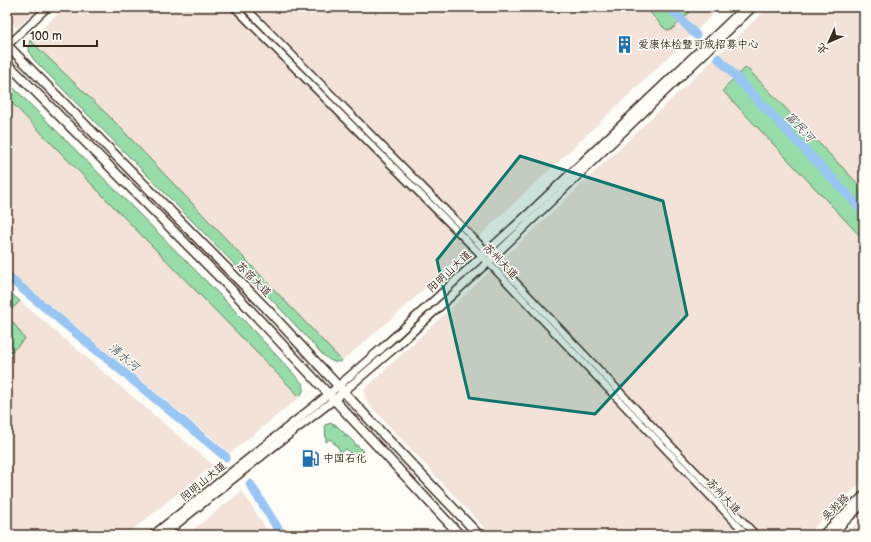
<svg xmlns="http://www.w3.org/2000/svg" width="871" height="542" viewBox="0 0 871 542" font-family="'Balsamiq Sans','LXGW WenKai TC',sans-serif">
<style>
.built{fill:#f2e2d8}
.grass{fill:#96dba8;stroke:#688263}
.forest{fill:url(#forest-firs);stroke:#688263}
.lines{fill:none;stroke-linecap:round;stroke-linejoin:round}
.river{stroke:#99c5f3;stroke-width:9}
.tertiary-casing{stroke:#3b2a1e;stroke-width:9}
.secondary-casing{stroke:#3b2a1e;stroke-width:10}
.primary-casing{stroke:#3b2a1e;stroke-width:11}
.tertiary{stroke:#fdfcf7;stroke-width:6}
.secondary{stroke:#fdfcf7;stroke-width:7}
.primary{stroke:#fdfcf7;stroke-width:8}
.marked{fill:#0f766e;fill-opacity:0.2;stroke:#0f766e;stroke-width:3;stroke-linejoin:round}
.labels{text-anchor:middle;stroke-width:3;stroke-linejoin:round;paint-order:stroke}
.poi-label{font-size:11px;fill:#3b2a1e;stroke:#fdfcf7;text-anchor:start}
.street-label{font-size:11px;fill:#3b2a1e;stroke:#fdfcf7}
.water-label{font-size:12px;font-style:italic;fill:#57585e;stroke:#fdfcf7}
</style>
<defs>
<pattern id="forest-firs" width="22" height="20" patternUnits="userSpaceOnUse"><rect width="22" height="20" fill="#96dba8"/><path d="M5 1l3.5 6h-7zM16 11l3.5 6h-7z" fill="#82bc90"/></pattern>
</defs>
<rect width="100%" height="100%" fill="#fdfcf7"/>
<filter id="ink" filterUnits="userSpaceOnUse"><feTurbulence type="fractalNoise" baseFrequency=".025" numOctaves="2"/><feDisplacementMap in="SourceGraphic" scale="8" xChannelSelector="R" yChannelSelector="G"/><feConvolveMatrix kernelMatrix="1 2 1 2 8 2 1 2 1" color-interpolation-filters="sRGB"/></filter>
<g filter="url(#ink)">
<!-- built -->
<g class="built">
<polygon points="7,7 40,7 17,28 7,19"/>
<polygon points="65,7 721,7 405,307 342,361 113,120 30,40"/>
<polygon points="769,7 864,7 864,480 806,535 491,535 366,401 364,392 366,388"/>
<polygon points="7,98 300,397 230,453 7,270"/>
<polygon points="7,290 213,465 126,535 7,535"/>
<polygon points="242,491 270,535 186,535"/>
<polygon points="864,517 864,535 845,535"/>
</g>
<!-- grass -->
<g class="grass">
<polygon points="645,7 691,7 690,12 671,30 667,30 663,27"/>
<path d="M30 40 113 120 342 361C334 364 329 360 323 355L272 300 252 282 39 65C31 57 27 53 30 40Z"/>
<polygon points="747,68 864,190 864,240 723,91 727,85 744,69"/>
<polygon points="7,81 226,301 303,384 304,389 300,397 7,98"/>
<polygon points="7,290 20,301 7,314 25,339 7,356"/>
</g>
<!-- forest -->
<polygon class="forest" points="331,423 335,424 363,451 355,458 346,449 336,456 335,455 340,450 330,439 326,442 325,425"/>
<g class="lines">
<!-- river -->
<g class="river">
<polyline points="669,7 696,35"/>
<polyline points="718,58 864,212"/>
<polyline points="7,276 226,457"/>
<polyline points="250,484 282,535"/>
</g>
<defs>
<g id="tertiary">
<polyline points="234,7 482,256 747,535"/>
<polyline points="245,7 487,252 756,535"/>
<polyline points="7,46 48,7"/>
</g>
<g id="secondary">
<polyline points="153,535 329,394 382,348 529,213 745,7"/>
<polyline points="163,535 273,447 335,399 397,346 488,262 753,7"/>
<polyline points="822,535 864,495"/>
<polyline points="831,535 864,503"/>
</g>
<g id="primary">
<polyline points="7,45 266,308 380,431 479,535"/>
<polyline points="7,63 228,286 460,535"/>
</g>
</defs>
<!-- tertiary casing -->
<use href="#tertiary" class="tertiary-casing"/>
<!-- secondary casing -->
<use href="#secondary" class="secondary-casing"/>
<!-- primary casing -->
<use href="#primary" class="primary-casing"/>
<!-- tertiary -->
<use href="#tertiary" class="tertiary"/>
<!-- secondary -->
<use href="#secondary" class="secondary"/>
<!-- primary -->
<use href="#primary" class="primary"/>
</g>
</g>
<!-- marked area -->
<path class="marked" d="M520 156 663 201 687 315 595 414 469 398 437 260Z"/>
<!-- icons -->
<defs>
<symbol id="building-bare" viewBox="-9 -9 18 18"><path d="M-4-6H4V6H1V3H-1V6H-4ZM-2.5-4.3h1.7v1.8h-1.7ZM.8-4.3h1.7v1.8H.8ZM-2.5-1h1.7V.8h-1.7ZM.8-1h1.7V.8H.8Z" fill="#1f6fb2" stroke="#fdfcf7" stroke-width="2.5" paint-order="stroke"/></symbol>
<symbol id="fuel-bare" viewBox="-9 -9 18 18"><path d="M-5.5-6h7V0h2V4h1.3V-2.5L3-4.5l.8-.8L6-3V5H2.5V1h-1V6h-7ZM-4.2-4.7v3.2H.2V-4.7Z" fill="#1f6fb2" stroke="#fdfcf7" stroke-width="2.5" paint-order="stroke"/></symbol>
</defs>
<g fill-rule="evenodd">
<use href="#building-bare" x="612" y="32" width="25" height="25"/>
<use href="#fuel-bare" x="298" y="446" width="25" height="25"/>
</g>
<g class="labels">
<!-- poi labels -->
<g class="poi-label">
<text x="638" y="48">爱康体检暨可成招募中心</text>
<text x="323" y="462">中国石化</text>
</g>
<!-- street labels -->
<g class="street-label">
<text transform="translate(501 261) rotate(46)" y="4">苏州大道</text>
<text transform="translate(449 271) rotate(-43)" y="4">阳明山大道</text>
<text transform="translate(254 279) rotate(45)" y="4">苏宿大道</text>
<text transform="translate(203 481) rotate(-39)" y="4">阳明山大道</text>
<text transform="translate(724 496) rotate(47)" y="4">苏州大道</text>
<text transform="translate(835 507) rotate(-44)" y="4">吴淞路</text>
</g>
<!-- water labels -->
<g class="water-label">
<text transform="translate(800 127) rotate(47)" y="4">富民河</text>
<text transform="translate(124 357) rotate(40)" y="4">清水河</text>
</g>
</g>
<!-- margin -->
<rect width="871" height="542" fill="none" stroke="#fdfcf7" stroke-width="24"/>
<rect x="12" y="12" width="847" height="518" fill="none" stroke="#3b2a1e" stroke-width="1.5" filter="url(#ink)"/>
<!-- north arrow -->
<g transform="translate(829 42) rotate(225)" stroke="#fdfcf7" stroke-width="3" paint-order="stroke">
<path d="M0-3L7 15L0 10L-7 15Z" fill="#3b2a1e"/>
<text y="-6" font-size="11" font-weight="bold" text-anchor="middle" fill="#3b2a1e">北</text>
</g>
<!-- scale -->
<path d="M24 40v6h73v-6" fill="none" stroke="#3b2a1e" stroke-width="2"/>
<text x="30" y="40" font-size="12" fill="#3b2a1e" stroke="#fdfcf7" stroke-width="3" paint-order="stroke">100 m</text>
</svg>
